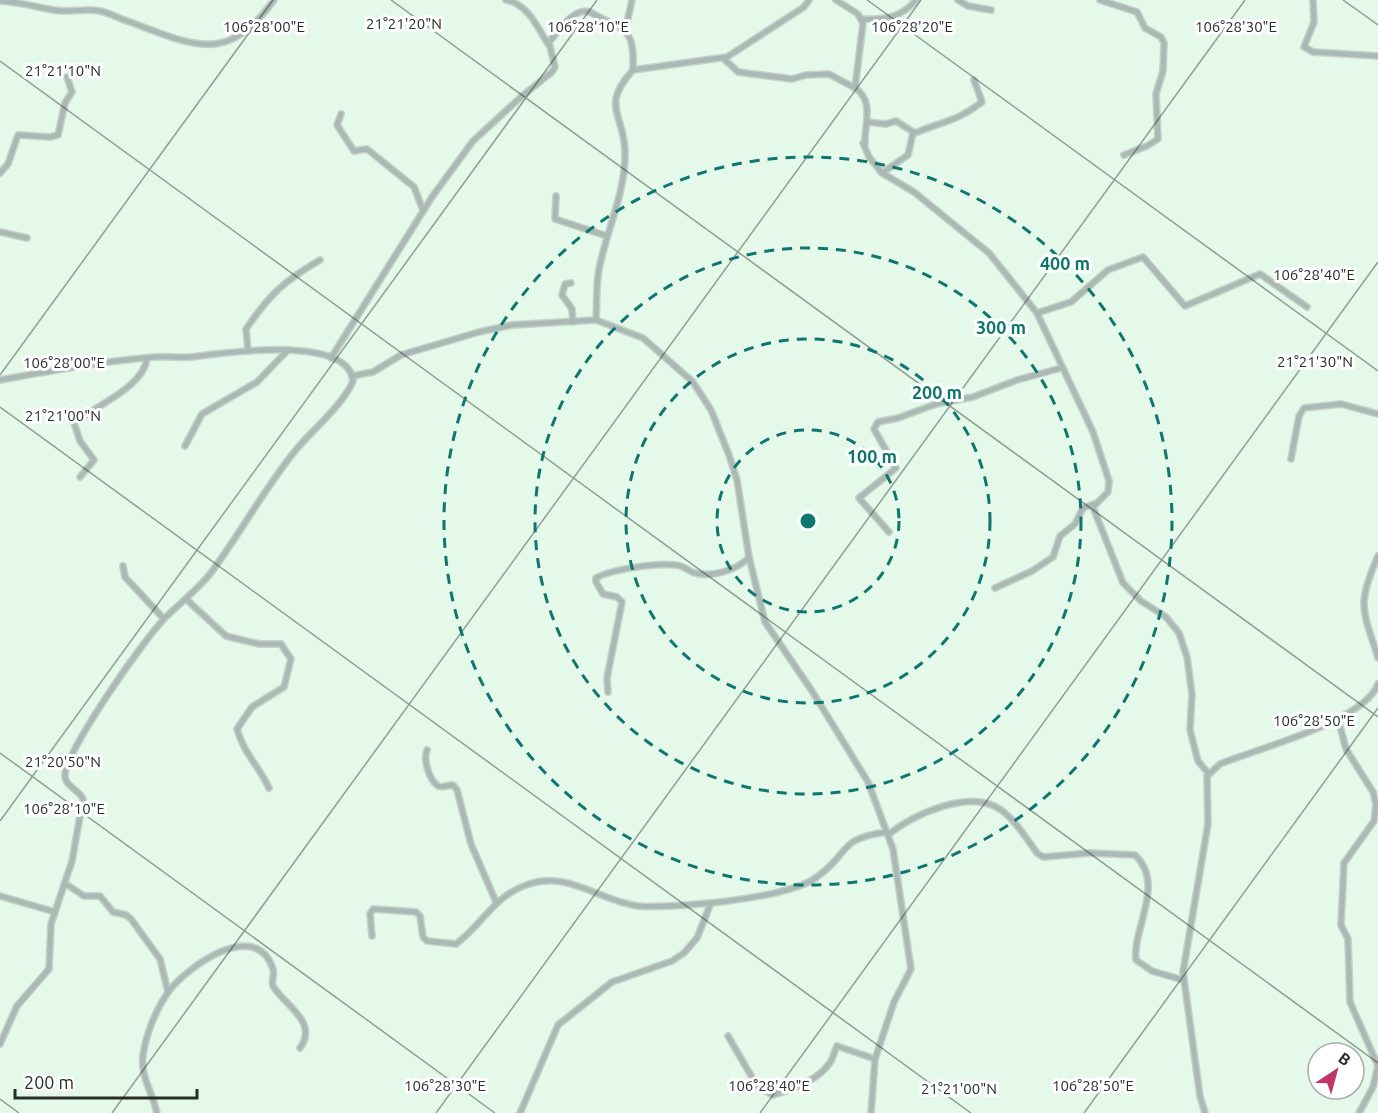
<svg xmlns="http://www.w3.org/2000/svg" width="1378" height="1113" viewBox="0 0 1378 1113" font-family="Ubuntu,sans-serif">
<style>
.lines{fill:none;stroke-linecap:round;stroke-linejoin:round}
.minor-casing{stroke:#c3d4c7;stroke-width:8}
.minor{stroke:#acb8b5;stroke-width:5}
.ticks{fill:none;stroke:#272e28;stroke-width:1.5;stroke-opacity:0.45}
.ring{fill:none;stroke:#0f766e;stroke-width:3;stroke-dasharray:10 8}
.ticks-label{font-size:15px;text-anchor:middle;fill:#272e28;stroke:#fff;stroke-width:6;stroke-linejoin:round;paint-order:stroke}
.centre{fill:#0f766e;stroke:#fff;stroke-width:3}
.ring-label{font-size:18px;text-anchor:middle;font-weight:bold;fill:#0f766e;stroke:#fff;stroke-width:6;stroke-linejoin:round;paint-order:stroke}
</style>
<rect width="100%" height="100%" fill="#e5f9ea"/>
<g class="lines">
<defs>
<g id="minor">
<path d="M506 0C527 3 538 28 548 44"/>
<path d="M836 0 858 14 863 23 855 88C875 101 864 125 865 144L863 143 869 157 882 173 914 192 989 253 1037 313 1093 432 1109 481 1108 492 1093 507 1123 583 1141 601 1166 617 1179 633 1187 657 1192 694 1190 730 1198 761 1209 774"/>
<polyline points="958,0 968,6 991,10"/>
<polyline points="1100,0 1137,12 1145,28 1161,37 1164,43 1163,71 1156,94 1158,139 1147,146 1124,155"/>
<polyline points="1313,0 1314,22 1304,47 1313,52 1378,56"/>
<path d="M0 1C19 2 36 7 54 10 69 13 85 8 100 11 110 13 120 19 130 22 195 46 227 65 274 0"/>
<path d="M862 19C884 20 901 18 916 0"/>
<polyline points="625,32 632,0"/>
<polyline points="723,58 738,72 792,79 806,75 829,74 855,88"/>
<polyline points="341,114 337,125 354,151 367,149 414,187 423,210"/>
<path d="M867 122 886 124 896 121 915 133C941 122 958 121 982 102L974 80"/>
<polyline points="0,173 8,164 18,135 50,137 58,135 65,103 72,92 67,77"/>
<polyline points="882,173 908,155 913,133"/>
<polyline points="556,196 555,219 607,236"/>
<polyline points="0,232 27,238"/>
<polyline points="571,283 565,284 562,295 572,309 573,322"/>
<polyline points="1037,313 1071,302 1108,270 1143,257 1185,306 1260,274 1307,307"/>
<path d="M596 320C597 303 596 285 599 269 607 229 626 192 625 151 624 114 600 106 633 70L727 57 804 7 809 0"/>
<path d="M248 351 246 329C270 294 284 281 320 260"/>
<path d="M331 358 432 197 473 141 522 96 552 72 555 67 549 42C559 31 573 7 590 12 625 32 635 26 633 70"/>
<polyline points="352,376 373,372 401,355 479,332 512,325 596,320 643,338 693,382 711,410 729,455 737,480 749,557 765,622 812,691 868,782 893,849 911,969 894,1002 875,1059 871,1113"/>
<path d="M0 380C51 371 103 361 155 357 167 356 179 358 191 357 223 353 348 334 353 381 344 404 311 431 295 451 264 489 240 534 210 574 196 591 180 603 165 618 144 639 67 749 65 775 64 786 79 789 83 799L72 861 51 924 49 969 17 1006 0 1044"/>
<polyline points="185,446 202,414 257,382 288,350"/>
<polyline points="1291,459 1299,416 1304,408 1341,404 1378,414"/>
<path d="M80 477 94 460 80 441 74 423C95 406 144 387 147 358"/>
<polyline points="889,532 859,498 896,468 874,429 878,422 898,418 936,404 973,397 1017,380 1061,368"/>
<path d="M1378 556C1356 606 1363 609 1378 658"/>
<polyline points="123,566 125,577 164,619"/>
<polyline points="995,588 1032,571 1053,557 1060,536 1075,524 1083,508 1094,504"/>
<path d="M187 600 226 636 259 644H281L291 659 284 687 252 707 237 729C244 754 259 766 269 788"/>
<path d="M608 692 607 678 622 602 617 597 603 594 596 582V578C612 569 657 563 675 565 682 565 686 569 692 572 709 579 738 570 749 557"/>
<polyline points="1338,719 1346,749 1373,792 1376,804 1374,821 1344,863 1341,925 1348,939 1350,1002 1378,1066"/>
<path d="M427 750C423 759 429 780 438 786 442 788 449 785 453 785L457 790 471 844 496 902"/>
<path d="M888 835C913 814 971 788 1001 810 1015 820 1027 839 1037 853L1043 857 1090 853 1135 855C1166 884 1132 929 1136 960L1152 971 1183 980"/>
<polyline points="66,884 84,896 100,896 113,912 126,915 131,919 160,959 168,992"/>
<polyline points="0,896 55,912"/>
<path d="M372 936 370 914 373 909 416 912 420 916 423 937 427 941 456 944C484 923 493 896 529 884 569 871 600 901 638 906 661 908 689 905 711 903 738 900 796 893 817 877 851 853 836 839 887 832"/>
<path d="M728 1036 757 1086 773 1095C791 1090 817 1081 829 1064 833 1059 834 1052 837 1046L875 1059"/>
<path d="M157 1113C153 1094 140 1076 143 1055 146 1034 156 1009 169 991 187 967 256 917 273 969 275 975 271 980 273 986 285 1006 319 1022 300 1048"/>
<polyline points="520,1113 558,1025 612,982 672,961 684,953 697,938 711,903"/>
<path d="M1205 1113 1200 1096 1183 972 1208 824 1207 776 1220 764C1258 748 1364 722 1378 684"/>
<polyline points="1359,1113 1373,1087 1378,1066"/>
</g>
</defs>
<!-- minor casing -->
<use href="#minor" class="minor-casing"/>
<!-- minor -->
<use href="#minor" class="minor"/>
</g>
<!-- ticks -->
<path class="ticks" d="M391 0 1378 717M867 0 1378 371M1343 0 1378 25M0 61 1378 1063M0 375 273 0M0 407 971 1113M0 753 495 1113M0 821 597 0M0 1099 19 1113M112 1113 921 0M436 1113 1245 0M760 1113 1378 262M1084 1113 1378 708"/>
<!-- distance rings -->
<g class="ring">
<circle cx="808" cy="521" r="91"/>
<circle cx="808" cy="521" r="182"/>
<circle cx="808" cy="521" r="273"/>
<circle cx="808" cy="521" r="364"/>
</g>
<g class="ticks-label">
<text x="404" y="29">21°21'20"N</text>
<text x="264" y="32">106°28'00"E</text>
<text x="588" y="32">106°28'10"E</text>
<text x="912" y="32">106°28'20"E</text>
<text x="1236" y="32">106°28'30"E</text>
<text x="63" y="76">21°21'10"N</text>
<text x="1314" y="280">106°28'40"E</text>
<text x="1315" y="367">21°21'30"N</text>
<text x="64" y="368">106°28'00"E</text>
<text x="63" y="421">21°21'00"N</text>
<text x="1314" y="726">106°28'50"E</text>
<text x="63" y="767">21°20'50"N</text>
<text x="64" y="814">106°28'10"E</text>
<text x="445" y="1091">106°28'30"E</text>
<text x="769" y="1091">106°28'40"E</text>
<text x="1093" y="1091">106°28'50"E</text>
<text x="959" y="1094">21°21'00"N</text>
</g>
<circle cx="808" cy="521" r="9" class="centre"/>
<g class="ring-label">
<text x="1065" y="270">400 m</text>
<text x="1001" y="334">300 m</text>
<text x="937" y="399">200 m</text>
<text x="872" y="463">100 m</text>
</g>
<!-- north arrow -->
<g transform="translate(1336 1071) rotate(36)"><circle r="28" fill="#ffffff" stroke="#a9aba9" stroke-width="1.5"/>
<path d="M0-4.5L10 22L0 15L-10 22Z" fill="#c13569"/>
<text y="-9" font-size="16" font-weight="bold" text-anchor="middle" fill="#272e28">B</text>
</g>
<!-- scale -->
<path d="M15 1089v9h182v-9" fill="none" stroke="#272e28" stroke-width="3"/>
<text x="24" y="1089" font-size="18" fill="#272e28" stroke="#ffffff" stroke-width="4.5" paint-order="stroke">200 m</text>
</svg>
